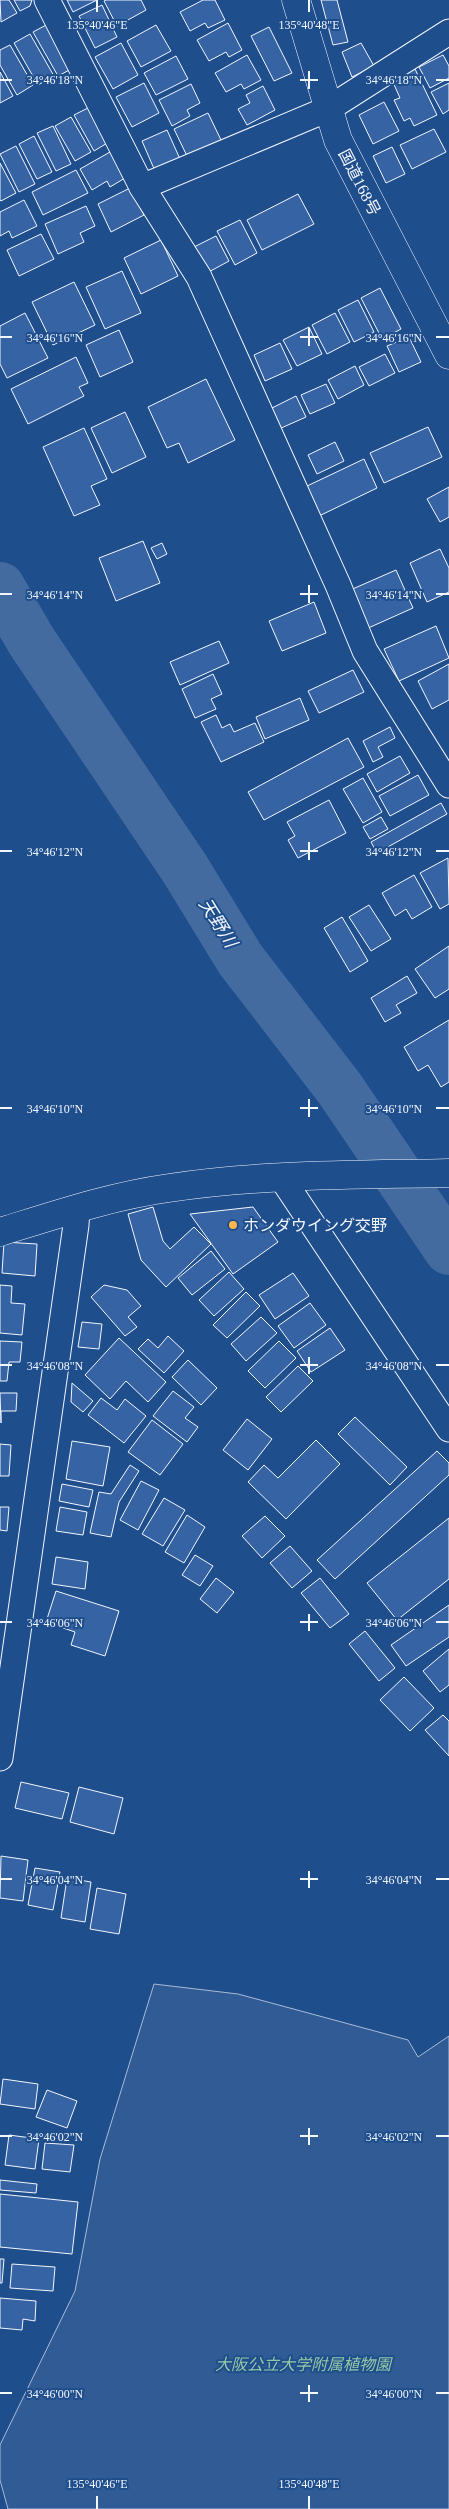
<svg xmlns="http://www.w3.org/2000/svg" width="449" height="2509" viewBox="0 0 449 2509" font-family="'Times New Roman','Noto Sans JP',serif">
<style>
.built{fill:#305b95;stroke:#a8bbd7}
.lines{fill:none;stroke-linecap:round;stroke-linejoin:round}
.river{stroke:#446ba0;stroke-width:50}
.building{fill:#3563a3;stroke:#f2f6ff}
.minor-casing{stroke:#f2f6ff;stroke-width:27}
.tertiary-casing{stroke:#f2f6ff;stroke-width:29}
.trunk-casing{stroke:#f2f6ff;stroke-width:29}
.minor{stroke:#1f4e8c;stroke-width:25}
.tertiary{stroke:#1f4e8c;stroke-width:28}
.trunk{stroke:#1f4e8c;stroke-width:28}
.ticks{fill:none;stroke:#f2f6ff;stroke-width:2}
.poi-dot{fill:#ffb74d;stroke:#1f4e8c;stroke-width:2}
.labels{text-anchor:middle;stroke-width:4;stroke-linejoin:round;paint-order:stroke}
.street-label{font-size:16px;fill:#f2f6ff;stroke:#1f4e8c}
.poi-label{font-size:16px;fill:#f2f6ff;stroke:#1f4e8c;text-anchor:start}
.park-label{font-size:16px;font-style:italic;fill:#97c8a6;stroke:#1f4e8c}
.water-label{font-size:18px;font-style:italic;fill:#f2f6ff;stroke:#1f4e8c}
.ticks-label{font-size:12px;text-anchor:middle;fill:#f2f6ff;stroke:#1f4e8c;stroke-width:4;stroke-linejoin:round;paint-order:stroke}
</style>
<rect width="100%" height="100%" fill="#1f4e8c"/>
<!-- built -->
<polygon class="built" points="154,1984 238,1994 408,2040 418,2057 449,2036 449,2509 8,2509 0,2480 0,2445 75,2291 100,2159"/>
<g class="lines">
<!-- river -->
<polyline class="river" points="0,587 32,642 185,869 240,959 340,1089 449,1250"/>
</g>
<!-- building -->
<g class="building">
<polygon points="0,0 9,0 17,13 1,22"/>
<polygon points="14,0 32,0 30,6 20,11"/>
<polygon points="67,0 97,0 73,12"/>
<polygon points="106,0 141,0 146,10 117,26 104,1"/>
<polygon points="203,0 215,0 225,20 208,28 205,23 190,31 180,12"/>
<polygon points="321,0 337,0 348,42 333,45"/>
<polygon points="102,5 117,37 95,48 79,16"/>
<polygon points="50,23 75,67 58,76 33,32"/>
<polygon points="228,23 242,50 229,57 226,52 209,61 197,40"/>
<polygon points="156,25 171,51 141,67 127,41"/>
<polygon points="269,27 292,73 274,81 251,36"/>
<polygon points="30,34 54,76 38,85 14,43"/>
<polygon points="121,43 138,75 113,89 95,57"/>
<polygon points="361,43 374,66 352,77 342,52"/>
<polygon points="10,45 33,85 17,95 0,65 0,50"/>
<polygon points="247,55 261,80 244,89 241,84 226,92 215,73"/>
<polygon points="443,55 449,66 449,78 430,88 419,67"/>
<polygon points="176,56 188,79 156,95 144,73"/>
<polygon points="415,69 437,115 414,126 410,118 404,121 394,100 400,98 392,80"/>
<polygon points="0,72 13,96 0,103"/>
<polygon points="144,83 159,113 132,127 116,97"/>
<polygon points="449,83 449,110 443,114 431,92"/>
<polygon points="191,84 200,103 187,110 190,116 172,126 159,100"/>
<polygon points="263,86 275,110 247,125 238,109 250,103 246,95"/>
<polygon points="384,102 399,131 373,144 359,115"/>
<polygon points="90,107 109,142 94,151 74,115"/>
<polygon points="208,113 221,140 187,156 174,129"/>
<polygon points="71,117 91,152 75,161 55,126"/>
<polygon points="53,126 71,164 56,171 37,133"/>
<polygon points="434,129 446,152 412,169 400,145"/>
<polygon points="167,130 180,159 155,171 142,141"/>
<polygon points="34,136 52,172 37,179 19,144"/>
<polygon points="16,146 35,184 19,192 0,154"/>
<polygon points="392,147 405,174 386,183 373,156"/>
<polygon points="110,152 125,178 110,187 107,181 92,190 80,169"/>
<polygon points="0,163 16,193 1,201 0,200"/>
<polygon points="76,170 88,193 43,215 32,192"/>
<polygon points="130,188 144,215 111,232 98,204"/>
<polygon points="298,194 314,224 262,250 247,220"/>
<polygon points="24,200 37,226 12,238 9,231 0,236 0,212"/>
<polygon points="86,206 95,226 80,233 84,242 58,254 45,224"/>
<polygon points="240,220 257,253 235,265 217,231"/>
<polygon points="41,234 54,259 19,276 7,250"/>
<polygon points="216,236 229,261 205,274 192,248"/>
<polygon points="161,240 178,276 141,294 124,258"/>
<polygon points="122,271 141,313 105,329 86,287"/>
<polygon points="74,282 95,325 53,345 32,302"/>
<polygon points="380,288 401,329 382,339 361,298"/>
<polygon points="358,300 374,332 354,342 338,310"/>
<polygon points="25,313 48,358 7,378 0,364 0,326"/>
<polygon points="335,313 350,342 327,354 312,325"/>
<polygon points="309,327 322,354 297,366 283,340"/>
<polygon points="119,330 133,362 100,377 86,345"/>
<polygon points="409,337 421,362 399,372 387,346"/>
<polygon points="280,343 292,369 265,381 254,355"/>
<polygon points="385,354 395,373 369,386 359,367"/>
<polygon points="76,357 88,383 79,387 84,396 28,424 11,389"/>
<polygon points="355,366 364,385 338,399 328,380"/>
<polygon points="206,379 235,440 188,463 179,443 167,448 148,407"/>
<polygon points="326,384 335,403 310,414 301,395"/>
<polygon points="296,396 306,417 279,429 270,409"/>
<polygon points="125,412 146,457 112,473 91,428"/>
<polygon points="428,427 442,457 384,483 370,453"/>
<polygon points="84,428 107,479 91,486 100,505 74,516 43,447"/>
<polygon points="335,442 344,461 317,474 308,455"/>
<polygon points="364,459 377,488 319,516 305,487"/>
<polygon points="449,487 449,517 440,522 427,499"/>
<polygon points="143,541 160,583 116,601 99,558"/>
<polygon points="162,543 167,554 157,559 151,548"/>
<polygon points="440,549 449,568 449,592 427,602 410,563"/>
<polygon points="396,570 413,608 366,629 348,591"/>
<polygon points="314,602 326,633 282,651 269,621"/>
<polygon points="436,626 449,658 399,681 384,649"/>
<polygon points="219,641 229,663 180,685 170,662"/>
<polygon points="449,664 449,700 432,709 418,681"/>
<polygon points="353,670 364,692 319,713 308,691"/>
<polygon points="213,674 222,694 211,699 216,709 195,718 182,689"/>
<polygon points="300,698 309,720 265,739 256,717"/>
<polygon points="216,715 222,728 230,724 234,732 255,723 264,742 221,762 201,722"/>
<polygon points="390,727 395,738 378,747 383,757 373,762 363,741"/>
<polygon points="348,738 364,767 264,820 248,792"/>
<polygon points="400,756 410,773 377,792 367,774"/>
<polygon points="418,775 429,795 390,816 379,796"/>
<polygon points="363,778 382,812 363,823 343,789"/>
<polygon points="329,800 346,833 298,858 288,840 295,836 287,822"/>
<polygon points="441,803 447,814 377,853 371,842"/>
<polygon points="381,817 388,829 370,839 363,827"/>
<polygon points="448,858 449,904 440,909 420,873"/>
<polygon points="414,875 432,907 412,919 406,909 395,916 382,893"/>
<polygon points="369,905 391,939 371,951 349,917"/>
<polygon points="342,917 368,961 350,972 324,928"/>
<polygon points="449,946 449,989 435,998 415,969"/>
<polygon points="407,976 417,993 396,1005 401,1013 385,1022 371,998"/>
<polygon points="449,1020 449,1082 441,1087 428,1065 418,1071 404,1047"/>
<polygon points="153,1207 163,1241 170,1249 194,1227 211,1244 166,1287 141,1260 128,1214"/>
<polygon points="253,1207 278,1242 233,1274 190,1214"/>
<polygon points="4,1242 37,1244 35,1276 2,1273"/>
<polygon points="211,1251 225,1269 192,1295 178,1278"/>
<polygon points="229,1272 244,1289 214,1316 199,1300"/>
<polygon points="293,1273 309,1296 275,1319 259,1295"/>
<polygon points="0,1285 12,1286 11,1303 25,1304 22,1335 0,1333"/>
<polygon points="104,1285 127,1290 141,1306 128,1317 137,1327 125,1336 91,1297"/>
<polygon points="246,1292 260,1306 227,1338 213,1325"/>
<polygon points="310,1303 326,1325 294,1348 278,1326"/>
<polygon points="261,1317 277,1333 246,1361 231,1344"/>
<polygon points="82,1322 102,1324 99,1349 78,1347"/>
<polygon points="330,1328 345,1350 311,1372 297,1351"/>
<polygon points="168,1336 184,1351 164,1373 138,1349 148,1339 158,1348"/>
<polygon points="119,1338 166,1382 148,1402 126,1381 110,1399 85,1375"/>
<polygon points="0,1341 22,1342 20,1362 9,1362 7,1381 0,1381"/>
<polygon points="279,1341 296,1358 265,1388 248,1371"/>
<polygon points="188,1360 217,1388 201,1405 172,1377"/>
<polygon points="298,1366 313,1381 281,1412 266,1397"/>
<polygon points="72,1383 93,1401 83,1412 71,1402"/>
<polygon points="173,1391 194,1407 185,1418 198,1427 187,1442 153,1416"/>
<polygon points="0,1393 17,1393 16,1411 1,1411 1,1423"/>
<polygon points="101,1398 117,1410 125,1399 146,1416 124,1443 88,1415"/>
<polygon points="355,1417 407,1467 390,1485 338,1434"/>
<polygon points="247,1419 272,1439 248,1470 223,1450"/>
<polygon points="152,1420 183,1444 160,1475 128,1452"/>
<polygon points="316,1440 340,1464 286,1519 248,1482 264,1465 278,1478"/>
<polygon points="72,1441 110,1447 103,1486 66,1479"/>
<polygon points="0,1444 11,1445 9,1476 0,1476"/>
<polygon points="437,1451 449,1463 449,1475 335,1579 317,1560"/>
<polygon points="130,1465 139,1471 119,1502 111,1537 90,1533 99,1492 111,1494"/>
<polygon points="141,1481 159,1490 138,1530 120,1520"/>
<polygon points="62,1484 93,1490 89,1507 59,1501"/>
<polygon points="164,1498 185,1510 163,1546 142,1534"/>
<polygon points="0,1507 9,1507 7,1531 0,1530"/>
<polygon points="60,1507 87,1512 83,1535 56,1531"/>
<polygon points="187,1515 205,1527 184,1563 165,1552"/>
<polygon points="265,1516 285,1536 262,1558 242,1536"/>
<polygon points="449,1518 449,1579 397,1620 367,1583"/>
<polygon points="290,1546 312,1571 292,1588 270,1563"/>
<polygon points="195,1555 213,1566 200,1586 182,1575"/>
<polygon points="56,1557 88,1562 85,1589 52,1584"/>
<polygon points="216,1578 234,1592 217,1613 200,1599"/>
<polygon points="320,1578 349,1614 330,1628 301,1593"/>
<polygon points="56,1591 119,1611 105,1656 71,1645 75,1632 46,1622"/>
<polygon points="449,1605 449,1637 406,1666 391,1645"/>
<polygon points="365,1631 395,1668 379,1681 349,1644"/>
<polygon points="449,1649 449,1685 440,1692 423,1671"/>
<polygon points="404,1677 434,1708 410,1731 380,1700"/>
<polygon points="443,1715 449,1721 449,1756 425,1730"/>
<polygon points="21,1782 69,1793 62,1819 15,1808"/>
<polygon points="79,1787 123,1798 114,1834 70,1822"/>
<polygon points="1,1856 28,1860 23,1901 0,1898"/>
<polygon points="35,1868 60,1872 53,1910 28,1905"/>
<polygon points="67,1878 91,1882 85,1922 61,1918"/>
<polygon points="97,1888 126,1894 119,1934 90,1929"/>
<polygon points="3,2079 38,2084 35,2109 0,2104"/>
<polygon points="47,2090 77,2101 67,2128 36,2117"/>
<polygon points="9,2135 39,2139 35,2169 5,2165"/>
<polygon points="45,2143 74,2145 70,2172 42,2169"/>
<polygon points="0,2180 37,2184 36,2193 0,2190"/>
<polygon points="0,2194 78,2202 72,2254 0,2247"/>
<polygon points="0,2259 4,2259 2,2283 0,2283"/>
<polygon points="12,2264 55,2267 53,2291 10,2288"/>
<polygon points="0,2298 36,2301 35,2321 23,2319 22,2330 0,2328"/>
</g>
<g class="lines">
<defs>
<g id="minor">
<polyline points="47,0 142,187 328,109 449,32"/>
<polyline points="142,187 199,277 338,585 365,651 449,785"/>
<polyline points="281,1177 449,1429"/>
<polyline points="0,1758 76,1225 77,1208"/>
</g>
<path id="tertiary" d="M0 1232C55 1215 111 1196 169 1188 261 1174 356 1175 449 1173"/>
<polyline id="trunk" points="296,0 338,140 449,355"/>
</defs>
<!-- minor casing -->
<use href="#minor" class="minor-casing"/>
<!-- tertiary casing -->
<use href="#tertiary" class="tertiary-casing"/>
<!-- trunk casing -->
<use href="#trunk" class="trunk-casing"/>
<!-- minor -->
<use href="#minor" class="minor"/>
<!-- tertiary -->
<use href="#tertiary" class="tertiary"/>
<!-- trunk -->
<use href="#trunk" class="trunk"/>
</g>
<!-- ticks -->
<path class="ticks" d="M97 0V12M309 0V12M309 71V89M0 80H12M300 80H318M436 80H449M309 328V346M0 337H12M300 337H318M436 337H449M309 585V603M0 594H12M300 594H318M436 594H449M309 842V860M0 851H12M300 851H318M436 851H449M309 1099V1117M0 1108H12M300 1108H318M436 1108H449M309 1357V1374M0 1365H12M300 1365H318M436 1365H449M309 1614V1631M0 1622H12M300 1622H318M436 1622H449M309 1871V1888M0 1879H12M300 1879H318M436 1879H449M309 2128V2145M0 2136H12M300 2136H318M436 2136H449M309 2385V2402M0 2393H12M300 2393H318M436 2393H449M97 2496V2509M309 2496V2509"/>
<!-- markers -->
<circle class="poi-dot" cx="233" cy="1225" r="5"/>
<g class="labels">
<!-- street labels -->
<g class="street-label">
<text transform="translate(360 182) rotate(63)" y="6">国道168号</text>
</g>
<!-- poi labels -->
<g class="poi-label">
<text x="243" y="1231">ホンダウイング交野</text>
</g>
<!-- park labels -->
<g class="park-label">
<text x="303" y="2370">大阪公立大学附属植物園</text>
</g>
<!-- water labels -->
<g class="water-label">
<text transform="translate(218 923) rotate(58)" y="6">天野川</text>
</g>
</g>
<g class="ticks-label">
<text x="97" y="29">135°40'46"E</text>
<text x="309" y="29">135°40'48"E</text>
<text x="55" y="84">34°46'18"N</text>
<text x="394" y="84">34°46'18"N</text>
<text x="55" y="342">34°46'16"N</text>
<text x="394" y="342">34°46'16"N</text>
<text x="55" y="599">34°46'14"N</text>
<text x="394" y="599">34°46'14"N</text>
<text x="55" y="856">34°46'12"N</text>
<text x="394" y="856">34°46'12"N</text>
<text x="55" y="1113">34°46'10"N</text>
<text x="394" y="1113">34°46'10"N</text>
<text x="55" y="1370">34°46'08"N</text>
<text x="394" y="1370">34°46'08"N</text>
<text x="55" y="1627">34°46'06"N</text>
<text x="394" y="1627">34°46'06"N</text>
<text x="55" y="1884">34°46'04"N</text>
<text x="394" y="1884">34°46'04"N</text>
<text x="55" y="2141">34°46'02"N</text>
<text x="394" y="2141">34°46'02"N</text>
<text x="55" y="2398">34°46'00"N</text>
<text x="394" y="2398">34°46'00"N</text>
<text x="97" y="2488">135°40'46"E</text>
<text x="309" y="2488">135°40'48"E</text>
</g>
</svg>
